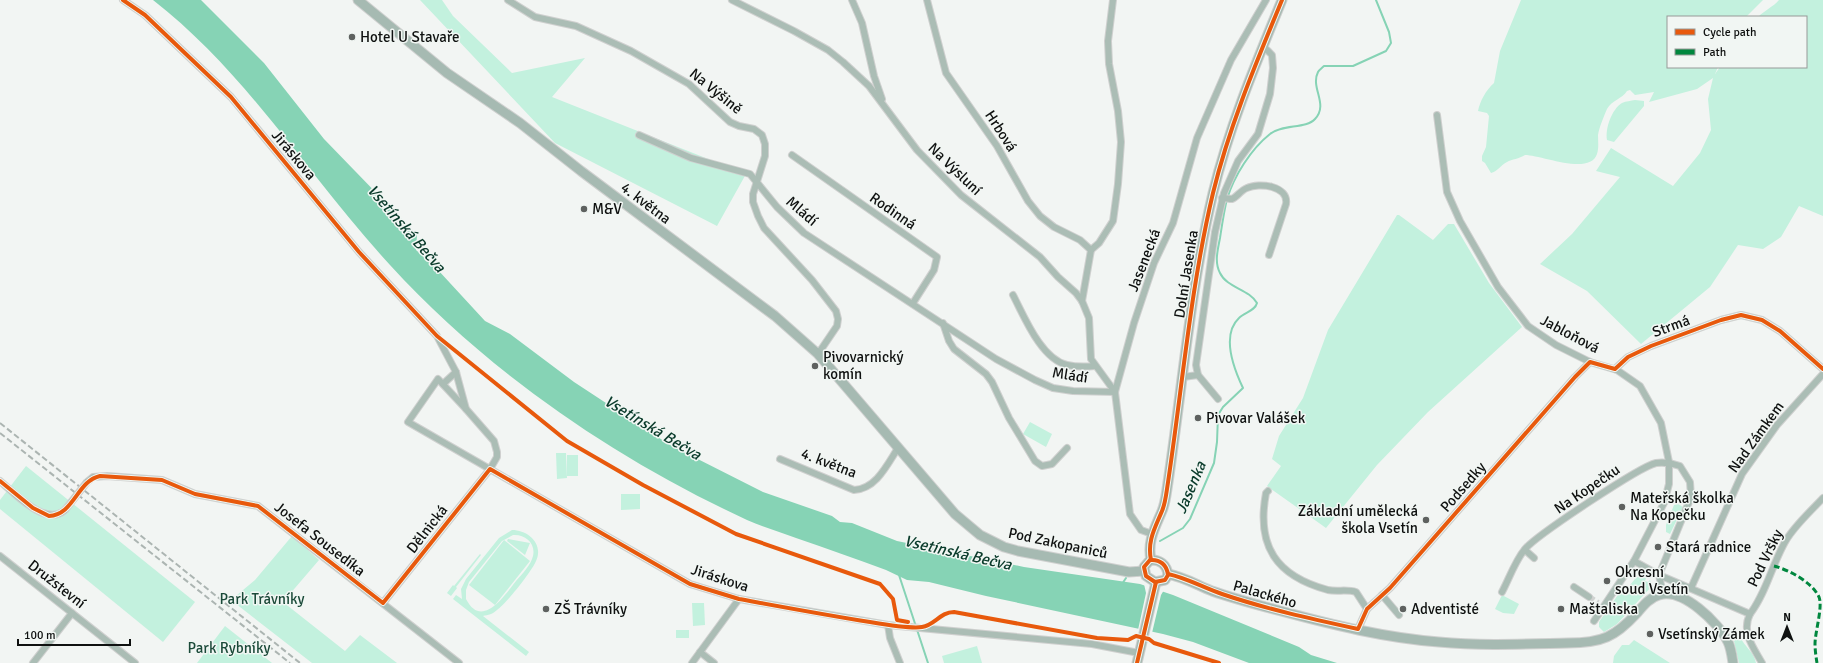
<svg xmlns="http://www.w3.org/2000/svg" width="1823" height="663" viewBox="0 0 1823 663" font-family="Signika,sans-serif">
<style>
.green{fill:#c3f1de;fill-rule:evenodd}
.water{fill:#86d3b5}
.pier{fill:#f2f5f3}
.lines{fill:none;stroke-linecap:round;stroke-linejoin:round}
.stream{stroke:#86d3b5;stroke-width:2}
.street-tunnel{stroke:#d0d3d1;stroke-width:6;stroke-dasharray:6 3;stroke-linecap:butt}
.street-casing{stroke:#cfd0cf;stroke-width:8}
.secondary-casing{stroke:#cfd0cf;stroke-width:11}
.street{stroke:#abbdb5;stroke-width:6}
.secondary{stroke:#a6bab2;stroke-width:9}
.rail{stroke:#acb5b2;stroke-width:2;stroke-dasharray:6 3;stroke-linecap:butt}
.street-bridge-casing{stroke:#cfd0cf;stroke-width:8;stroke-linecap:butt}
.street-bridge{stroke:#abbdb5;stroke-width:6}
.quiet{stroke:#00873e;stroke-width:3;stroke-dasharray:6 3;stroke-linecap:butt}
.cycleway-casing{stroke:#f1f6f3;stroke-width:6}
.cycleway{stroke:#e8590c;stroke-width:4}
.poi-dot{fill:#5e615f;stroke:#f1f6f3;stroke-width:1.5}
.labels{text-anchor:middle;stroke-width:3;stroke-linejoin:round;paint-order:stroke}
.poi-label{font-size:15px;fill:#0f1110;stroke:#f1f6f3;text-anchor:start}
.street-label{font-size:15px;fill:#0f1110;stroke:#f1f6f3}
.park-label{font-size:15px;fill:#1b4a39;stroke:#f1f6f3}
.water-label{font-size:16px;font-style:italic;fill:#0a3b2b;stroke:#f1f6f3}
</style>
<rect width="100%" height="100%" fill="#f2f5f3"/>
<!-- green -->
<g class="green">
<polygon points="420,0 442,0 453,16 512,73 585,58 552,97 746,174 717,226 555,143"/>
<path d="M1521 0H1763L1746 17H1668V67H1718L1715 74 1720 67H1806V17H1758C1765 10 1773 7 1779 0H1823V216L1799 206 1781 237 1763 249 1738 245 1710 287 1641 344 1587 291 1540 264 1572 234 1620 177 1596 171 1611 148 1673 186 1700 153 1711 130 1708 99 1713 78 1697 89 1649 102 1654 92 1635 95 1630 90 1627 91C1622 99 1612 100 1607 109 1604 116 1599 128 1598 135 1598 141 1599 148 1597 154 1590 176 1541 155 1525 155 1519 159 1512 159 1507 162 1501 165 1497 172 1491 173L1485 163 1482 161V156L1486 147 1489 116 1487 113 1478 111C1480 101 1486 90 1494 83L1500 51Z"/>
<path d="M1635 100 1644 101V106L1614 142 1607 140C1605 128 1612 109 1622 103 1626 101 1631 101 1635 100Z"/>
<polygon points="1397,215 1399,215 1433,240 1448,224 1454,224 1489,283 1522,327 1428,412 1377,465 1326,528 1267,486 1281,466 1272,459 1279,436 1303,398 1328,330"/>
<polygon points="1030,422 1052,434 1046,447 1023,434"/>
<polygon points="556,453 566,453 567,478 557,479"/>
<rect x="567" y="455" width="11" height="21"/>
<polygon points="26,466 195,602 163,642 0,509 0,500"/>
<polygon points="621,494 640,494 640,509 621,510"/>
<polygon points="1678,504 1683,507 1670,534 1666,532 1666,525 1674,505"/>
<path d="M512 530C528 530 544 544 536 561 532 571 506 604 497 610 493 614 488 615 483 616L529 652 526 656 453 599 456 595 462 599 461 589 466 579 499 538ZM513 535C525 534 536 543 533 556 531 565 522 574 516 581 505 595 482 630 466 599V590L469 582 502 541Z"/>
<polygon points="292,536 319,560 283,602 345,651 360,635 397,663 312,663 231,600 255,580"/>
<polygon points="508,539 530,543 525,555 507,541"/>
<polygon points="504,540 530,561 495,605 469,585"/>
<polygon points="480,554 481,555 456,587 457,588 451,596 447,593 453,585 454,586"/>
<polygon points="1642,574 1647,575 1645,581 1648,582 1650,580 1652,586 1617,624 1604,632 1599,627 1599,622 1620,592 1625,591 1635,579"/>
<polygon points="1502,595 1519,604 1514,614 1503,613 1495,609"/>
<polygon points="692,603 704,603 705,625 693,626"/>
<polygon points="225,626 272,663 197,663"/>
<rect x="676" y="630" width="13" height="8"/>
<path d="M1740 637C1745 647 1754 652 1756 663H1739L1734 641Z"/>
<polygon points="1634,640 1670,663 1613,663 1614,656 1622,645 1629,645"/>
<polygon points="977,646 982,663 944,663 942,656"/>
</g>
<!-- water -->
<path class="water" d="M153 0H201L264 63 324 139 417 235 416 250 438 270 485 321 510 334 574 382 670 445 763 492 832 516 840 522 852 523 897 541 1024 567 1140 584 1173 595 1299 647 1311 655 1337 663H1249L1193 642 1163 634 986 596 929 582 907 580 886 570C856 559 826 548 796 538 780 532 763 527 747 520 614 458 489 373 390 265 310 178 247 73 153 0Z"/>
<!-- pier -->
<polygon class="pier" points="1144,584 1164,590 1161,595 1152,633 1138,630 1146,593"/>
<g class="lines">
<!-- stream -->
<g class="stream">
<path d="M1160 541 1183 528 1190 519 1214 463 1217 442 1218 415 1223 407 1243 388C1234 369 1221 335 1239 318 1245 312 1255 311 1257 303 1249 289 1227 288 1220 273 1214 262 1218 249 1220 238 1222 225 1224 211 1227 199 1234 176 1251 149 1270 134 1282 124 1306 129 1315 119 1329 104 1310 88 1318 72 1319 70 1322 68 1324 66H1353L1386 51 1391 43 1389 32 1376 0"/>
<polyline points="899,575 928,663"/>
<polyline points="1122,584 1126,578"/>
</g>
<!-- street-tunnel -->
<polyline class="street-tunnel" points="1589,597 1598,603"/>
<defs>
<g id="street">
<polyline points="123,0 145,15 231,97 359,252 437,336 456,372 466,409 494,441 497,452 497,457 490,469 383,603"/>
<polyline points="508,0 535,17 576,26 631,51 689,84 730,122 739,126 754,129 762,135 765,144 765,156 753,194 753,202 758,216 764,228 812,280 836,311 838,319 837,326 818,354"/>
<polyline points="732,0 794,31 828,50 843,62 869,86 917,150 961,195 1040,257 1058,277 1076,293 1082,301 1089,318 1091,359 1115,392"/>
<polyline points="852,0 862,23 874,76 882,99"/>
<polyline points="927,0 946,73 997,146 1028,201 1040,216 1054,227 1080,240 1091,250 1082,301"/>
<polyline points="1437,115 1447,192 1460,221 1498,287 1528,326 1556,345 1590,362 1617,370 1640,386 1661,423 1669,462 1669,484 1664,503 1634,561"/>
<polyline points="639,135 691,158 750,174 777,207 804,233 996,359 1035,380 1053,388 1073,391 1115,392"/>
<polyline points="792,155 937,257 934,270 913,303"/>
<path d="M1222 198C1225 198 1229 199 1232 199 1237 197 1241 190 1247 188 1259 182 1289 186 1286 204L1269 255"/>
<polyline points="1091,250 1099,243 1113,221 1118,184 1121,142 1118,111 1109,64 1108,41 1113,0"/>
<path d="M1013 295C1024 316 1041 359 1067 365 1076 367 1085 367 1095 366"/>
<polyline points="943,323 949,341 954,349 986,374 992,382 1009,418 1035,461 1042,466 1052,464 1067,448"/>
<polyline points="1615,369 1628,357 1651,346 1721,320 1741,315 1762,320 1780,331 1823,369"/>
<polyline points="1198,375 1218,399"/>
<polyline points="1183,377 1198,375 1196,365 1215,232 1224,193 1238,161 1258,134 1270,94 1273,68 1272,55 1263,46"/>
<polyline points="443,384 456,372"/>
<polyline points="466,409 438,379 408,422 690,584 739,599 888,625 1092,644 1139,653"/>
<path d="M780 459 854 490C876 489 887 465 898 448"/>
<path d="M0 481C15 494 46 527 65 510"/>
<polyline points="87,482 93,477 107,476 162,480 195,494 258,506 459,663"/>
<path d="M1268 491 1266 493C1256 546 1276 576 1328 590 1337 592 1347 589 1356 592L1367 609"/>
<polyline points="1152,534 1141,530 1130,514 1115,392 1134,323 1154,263 1173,223 1197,138 1231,60 1266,0"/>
<polyline points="1525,550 1534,558"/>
<polyline points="0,556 135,663"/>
<polyline points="1659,575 1663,594"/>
<polyline points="1574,587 1589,597"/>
<polyline points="1691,588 1742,474 1777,425 1823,374"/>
<path d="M1502 592C1509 579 1515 561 1525 549 1537 535 1639 467 1656 463 1664 462 1672 463 1680 466L1690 482 1691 497 1659 575"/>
<polyline points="1382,595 1399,615"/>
<path d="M1750 614C1766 593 1772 565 1785 542 1794 526 1810 512 1823 498"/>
<path d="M1594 621 1634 561 1659 575 1750 614C1741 632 1753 647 1762 663"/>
<polyline points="888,625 890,638 900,663"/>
<polyline points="1358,629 1367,609 1390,588 1575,377 1590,362"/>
<polyline points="700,652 714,663"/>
<polyline points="33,663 72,613"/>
<polyline points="692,663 739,599"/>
</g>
<g id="secondary">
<polyline points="358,0 447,73 520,123 581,171 775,316 818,354 955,514 980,535 1004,547 1018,551 1129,572 1144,571"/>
<path d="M1150 560C1160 559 1167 565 1168 575L1165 580 1155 582 1146 576 1144 567Z"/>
<path d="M1151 560C1147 541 1155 528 1162 511 1165 504 1166 496 1167 489 1182 391 1190 290 1213 193 1229 127 1256 63 1282 0"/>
<path d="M1168 574C1184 577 1197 585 1212 591 1235 599 1258 605 1281 611 1333 625 1386 638 1439 642 1482 646 1525 644 1568 643 1602 643 1615 637 1637 613 1643 606 1649 598 1659 595 1682 587 1719 623 1728 642 1731 648 1732 656 1733 663"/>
<polyline points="1137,663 1156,582"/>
</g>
</defs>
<!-- street casing -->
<use href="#street" class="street-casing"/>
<!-- secondary casing -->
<use href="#secondary" class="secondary-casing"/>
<!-- street -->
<use href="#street" class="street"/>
<!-- secondary -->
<use href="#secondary" class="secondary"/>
<!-- rail -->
<g class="rail">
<polyline points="0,423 300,663"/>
<polyline points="0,433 290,663"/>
</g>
<defs>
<polyline id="street-bridge" points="65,510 87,482"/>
</defs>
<!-- street-bridge casing -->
<use href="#street-bridge" class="street-bridge-casing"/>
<!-- street-bridge -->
<use href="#street-bridge" class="street-bridge"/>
<!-- quiet -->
<path class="quiet" d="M1774 566C1789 570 1812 582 1819 597 1823 607 1815 632 1815 644 1815 650 1816 657 1817 663"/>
<defs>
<g id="cycleway">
<polyline points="123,0 145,15 231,97 359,252 437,336 567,441 643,485 736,534 880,584 893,599 897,620 908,622"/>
<path d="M0 481 33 508 49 516C74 515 77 481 100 476L162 480 195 494 258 506 383 603 490 469 690 584 739 599C783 607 826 615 870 622 882 624 911 629 922 627 935 625 940 612 954 612L1097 638 1128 640 1136 636 1149 639 1154 643 1219 663"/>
<path d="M1150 560C1160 559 1167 565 1168 575L1165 580 1155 582 1146 576 1144 567Z"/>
<path d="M1151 560C1147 541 1155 528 1162 511 1165 504 1166 496 1167 489 1182 391 1190 290 1213 193 1229 127 1256 63 1282 0"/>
<path d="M1168 574C1187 578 1204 588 1222 594 1266 609 1312 619 1358 629L1367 609 1390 588 1575 377 1590 362 1615 369 1628 357 1651 346 1721 320 1741 315 1762 320 1780 331 1823 369"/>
<polyline points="1137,663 1156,582"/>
</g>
</defs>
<!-- cycleway casing -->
<use href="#cycleway" class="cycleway-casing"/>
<!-- cycleway -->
<use href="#cycleway" class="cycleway"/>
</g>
<!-- markers -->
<g class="poi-dot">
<circle cx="352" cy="37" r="4"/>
<circle cx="584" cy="209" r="4"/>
<circle cx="815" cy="366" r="4"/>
<circle cx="1198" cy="418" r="4"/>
<circle cx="1622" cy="507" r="4"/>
<circle cx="1426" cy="520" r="4"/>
<circle cx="1658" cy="547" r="4"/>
<circle cx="1607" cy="581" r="4"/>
<circle cx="546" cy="609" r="4"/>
<circle cx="1403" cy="609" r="4"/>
<circle cx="1561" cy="609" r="4"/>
<circle cx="1650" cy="634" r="4"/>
</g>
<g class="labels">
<!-- poi labels -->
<g class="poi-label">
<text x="360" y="42">Hotel U Stavaře</text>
<text x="592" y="214">M&amp;V</text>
<text x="823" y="362">Pivovarnický<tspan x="823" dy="17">komín</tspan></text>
<text x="1206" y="423">Pivovar Valášek</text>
<text x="1630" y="503">Mateřská školka<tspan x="1630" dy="17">Na Kopečku</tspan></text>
<text x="1418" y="516" text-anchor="end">Základní umělecká<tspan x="1418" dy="17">škola Vsetín</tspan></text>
<text x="1666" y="552">Stará radnice</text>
<text x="1615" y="577">Okresní<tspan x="1615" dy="17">soud Vsetín</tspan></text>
<text x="554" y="614">ZŠ Trávníky</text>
<text x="1411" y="614">Adventisté</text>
<text x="1569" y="614">Maštaliska</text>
<text x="1658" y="639">Vsetínský Zámek</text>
</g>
<!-- street labels -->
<g class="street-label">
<text transform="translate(716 91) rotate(39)" y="5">Na Výšině</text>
<text transform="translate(1001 131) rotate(57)" y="5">Hrbová</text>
<text transform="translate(294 155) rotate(50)" y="5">Jiráskova</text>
<text transform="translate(955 169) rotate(44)" y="5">Na Výsluní</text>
<text transform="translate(646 203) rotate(37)" y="5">4. května</text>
<text transform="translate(802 211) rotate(41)" y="5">Mládí</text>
<text transform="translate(893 211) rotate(35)" y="5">Rodinná</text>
<text transform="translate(1144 260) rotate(-69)" y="5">Jasenecká</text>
<text transform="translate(1186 274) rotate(-81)" y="5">Dolní Jasenka</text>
<text transform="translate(1671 326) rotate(-20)" y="5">Strmá</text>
<text transform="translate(1570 334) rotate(28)" y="5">Jabloňová</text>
<text transform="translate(1070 375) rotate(9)" y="5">Mládí</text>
<text transform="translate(1756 437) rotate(-54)" y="5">Nad Zámkem</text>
<text transform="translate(829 463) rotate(21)" y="5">4. května</text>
<text transform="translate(1463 487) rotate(-49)" y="5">Podsedky</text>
<text transform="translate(1587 489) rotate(-34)" y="5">Na Kopečku</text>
<text transform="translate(427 529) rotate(-52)" y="5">Dělnická</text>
<text transform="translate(320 539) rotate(38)" y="5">Josefa Sousedíka</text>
<text transform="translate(1058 543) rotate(12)" y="5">Pod Zakopaniců</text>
<text transform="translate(1765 558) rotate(-64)" y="5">Pod Vršky</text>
<text transform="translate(720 578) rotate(18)" y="5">Jiráskova</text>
<text transform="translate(57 584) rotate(38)" y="5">Družstevní</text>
<text transform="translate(1265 594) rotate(16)" y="5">Palackého</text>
</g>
<!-- park labels -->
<g class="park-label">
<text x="262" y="604">Park Trávníky</text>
<text x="229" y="653">Park Rybníky</text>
</g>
<!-- water labels -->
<g class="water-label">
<text transform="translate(407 228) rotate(49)" y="6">Vsetínská Bečva</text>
<text transform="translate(653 427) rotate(31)" y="6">Vsetínská Bečva</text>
<text transform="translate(1190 487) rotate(-67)" y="6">Jasenka</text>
<text transform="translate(958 552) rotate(13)" y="6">Vsetínská Bečva</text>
</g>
</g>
<!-- legend -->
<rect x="1667" y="16" width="140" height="52" fill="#f1f6f3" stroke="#979a98"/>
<rect x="1675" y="29" width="20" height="6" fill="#e8590c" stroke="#979a98"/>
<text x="1703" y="36" font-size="12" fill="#0f1110">Cycle path</text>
<rect x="1675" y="49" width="20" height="6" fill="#00873e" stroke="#979a98"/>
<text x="1703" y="56" font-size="12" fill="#0f1110">Path</text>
<!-- north arrow -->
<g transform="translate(1787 627)" stroke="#f1f6f3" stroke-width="3" paint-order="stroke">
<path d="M0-3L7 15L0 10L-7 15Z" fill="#0f1110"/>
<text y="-6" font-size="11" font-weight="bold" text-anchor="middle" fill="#0f1110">N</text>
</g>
<!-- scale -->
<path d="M18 639v6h112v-6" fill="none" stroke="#0f1110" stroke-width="2"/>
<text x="24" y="639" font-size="12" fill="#0f1110" stroke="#f1f6f3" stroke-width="3" paint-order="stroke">100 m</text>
</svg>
